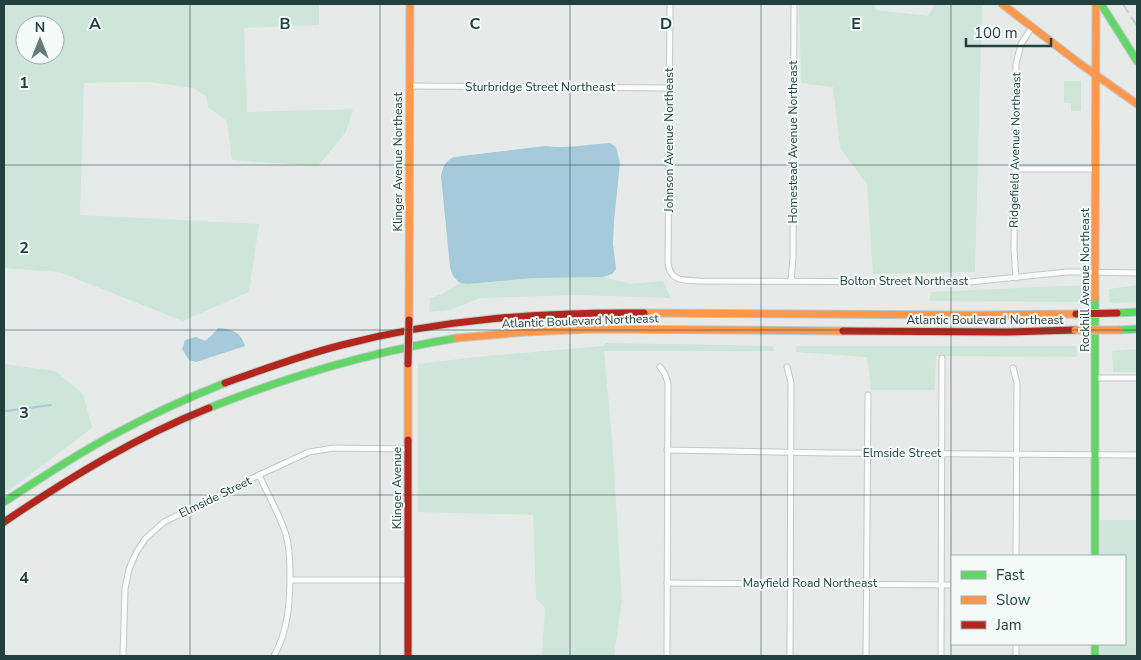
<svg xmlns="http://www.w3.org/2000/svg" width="1141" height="660" viewBox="0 0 1141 660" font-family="'Nunito Sans',sans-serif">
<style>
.green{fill:#cee5da;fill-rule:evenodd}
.water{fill:#a4cadc}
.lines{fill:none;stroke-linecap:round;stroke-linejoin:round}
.stream{stroke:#a4cadc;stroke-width:2}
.street-casing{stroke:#c3c8c7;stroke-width:7}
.fast-casing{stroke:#c1c9c7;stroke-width:9}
.slow-casing{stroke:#c1c9c7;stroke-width:9}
.jam-casing{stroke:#c1c9c7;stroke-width:9}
.street{stroke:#fbfcfc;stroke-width:5}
.fast{stroke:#63d668;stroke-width:7}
.slow{stroke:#ff974d;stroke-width:7}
.jam{stroke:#b3261e;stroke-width:7}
.rail{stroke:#c7cccb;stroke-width:2;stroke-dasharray:10 5;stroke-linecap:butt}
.slow-bridge-casing{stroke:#c1c9c7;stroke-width:9;stroke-linecap:butt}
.jam-bridge-casing{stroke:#c1c9c7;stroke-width:9;stroke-linecap:butt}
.slow-bridge{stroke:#ff974d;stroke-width:7}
.jam-bridge{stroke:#b3261e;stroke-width:7}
.grid{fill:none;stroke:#22413e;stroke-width:1;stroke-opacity:0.55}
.labels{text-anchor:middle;stroke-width:4;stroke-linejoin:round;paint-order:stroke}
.street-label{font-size:12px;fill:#22413e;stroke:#f4faf8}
.grid-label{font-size:16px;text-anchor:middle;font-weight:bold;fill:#22413e;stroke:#f4faf8;stroke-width:4;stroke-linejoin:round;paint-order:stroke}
</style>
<rect width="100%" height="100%" fill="#e6ebea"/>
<!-- green -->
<g class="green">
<path d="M4 4H320H319V25L244 28 247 112 353 109 346 132 318 166 232 160 227 121 208 107 206 96 193 88 149 82 84 83 80 215 259 224 249 292 183 321 59 272 4 268ZM25 25H55V55H25Z"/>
<polygon points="799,4 874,4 876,10 928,16 935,4 982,4 975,272 873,274 867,184 840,148 833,87 801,83"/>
<polygon points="1064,81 1081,81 1081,111 1071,111 1071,103 1064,103"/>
<polygon points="603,277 630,284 663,281 671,298 576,295 480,298 450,310 429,312 430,298 442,294 460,283 467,284 534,278"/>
<polygon points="1084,285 1084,302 929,301 931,292"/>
<polygon points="1137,285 1137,302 1110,303 1109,289"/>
<polygon points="606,343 773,346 774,351 604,351 612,439 622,600 614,656 542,656 545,608 536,599 533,515 418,512 418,364 476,357 603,346"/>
<polygon points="796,346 1076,346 1077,357 936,356 935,390 871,390 867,357 796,352"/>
<polygon points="1137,349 1137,372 1113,372 1112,351"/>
<polygon points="4,364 55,371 83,394 92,428 4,494"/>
<polygon points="1100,520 1137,520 1137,656 1100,656 1100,644 1125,644 1125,556 1100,556"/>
</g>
<!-- water -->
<g class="water">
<path d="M610 143 616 147 620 163 614 221 613 244 616 269 612 274 603 277 534 278 467 284 460 283 453 276 450 267 441 176C443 167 445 161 454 157L546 146C567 149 589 144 610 143Z"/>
<path d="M218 328C232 329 241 332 245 346L196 362 189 360 182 349 185 340 196 337 205 341 212 335Z"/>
</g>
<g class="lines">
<!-- stream -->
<polyline class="stream" points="4,410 6,411 51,405"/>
<defs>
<g id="street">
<path d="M670 4 668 263C670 282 684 280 700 281L970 282 1067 272H1088L1137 273"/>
<polyline points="410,86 669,88"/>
<polyline points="1015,169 1096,169"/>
<polyline points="1016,278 1014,250 1016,64 1021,44 1032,27"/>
<polyline points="791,281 793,257 794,4"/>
<polyline points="660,367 665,374 668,383 667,656"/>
<polyline points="787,367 791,383 790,656"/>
<polyline points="1013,368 1017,383 1016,556"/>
<polyline points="1096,378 1137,378"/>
<polyline points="667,450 832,453 1137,455"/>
<path d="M259 475C268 495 280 515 286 535 290 548 290 561 290 574 290 603 288 631 274 656"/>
<polyline points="290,580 408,580"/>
<polyline points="667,583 952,585"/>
<polyline points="123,656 125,589 129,569 136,553 145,539 164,522 259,475 309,452 334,448 408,449"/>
<polyline points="866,656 868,395"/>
<polyline points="941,656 942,358"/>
<polyline points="1016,656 1016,644"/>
</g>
<g id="fast">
<polyline points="1101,4 1137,61"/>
<polyline points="1117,313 1137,312"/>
<polyline points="1119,330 1137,329"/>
<path d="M209 408C289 376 372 352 457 338"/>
<path d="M4 502C39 479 74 456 111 436 148 416 187 398 225 383"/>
<polyline points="1095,556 1095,298"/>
<polyline points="1095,644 1095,656"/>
</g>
<g id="slow">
<polyline points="1002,4 1079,63 1137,104"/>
<polyline points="1095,298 1096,4"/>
<polyline points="644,313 978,315 1076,314"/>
<polyline points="409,320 410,4"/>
<polyline points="457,338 526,332 592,329 843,331"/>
<polyline points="408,364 408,440"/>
</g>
<g id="jam">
<polyline points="843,331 1007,332 1075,330"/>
<path d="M225 383C264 369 302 355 342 345 441 319 542 312 644 313"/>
<polyline points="408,440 408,656"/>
<path d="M4 522C69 478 136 437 209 408"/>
</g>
</defs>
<!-- street casing -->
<use href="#street" class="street-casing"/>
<!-- fast casing -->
<use href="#fast" class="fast-casing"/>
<!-- slow casing -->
<use href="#slow" class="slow-casing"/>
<!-- jam casing -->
<use href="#jam" class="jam-casing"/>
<!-- street -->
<use href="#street" class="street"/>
<!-- fast -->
<use href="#fast" class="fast"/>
<!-- slow -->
<use href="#slow" class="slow"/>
<!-- jam -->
<use href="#jam" class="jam"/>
<!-- rail -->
<polyline class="rail" points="1123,4 1137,26"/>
<defs>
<polyline id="slow-bridge" points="1075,330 1119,330"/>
<g id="jam-bridge">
<polyline points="1076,314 1117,313"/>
<polyline points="408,364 409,320"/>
</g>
</defs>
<!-- slow-bridge casing -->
<use href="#slow-bridge" class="slow-bridge-casing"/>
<!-- jam-bridge casing -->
<use href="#jam-bridge" class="jam-bridge-casing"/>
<!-- slow-bridge -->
<use href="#slow-bridge" class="slow-bridge"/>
<!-- jam-bridge -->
<use href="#jam-bridge" class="jam-bridge"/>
</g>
<!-- grid -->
<path class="grid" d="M190 4V656M380 4V656M570 4V656M761 4V656M951 4V656M4 165H1137M4 330H1137M4 495H1137"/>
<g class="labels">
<!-- street labels -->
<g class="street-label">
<text x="540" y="91">Sturbridge Street Northeast</text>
<text transform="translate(669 140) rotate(-90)" y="4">Johnson Avenue Northeast</text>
<text transform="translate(793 142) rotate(-90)" y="4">Homestead Avenue Northeast</text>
<text transform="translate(1015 150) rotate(-89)" y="4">Ridgefield Avenue Northeast</text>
<text transform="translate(398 162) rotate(-90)" y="4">Klinger Avenue Northeast</text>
<text transform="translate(1085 280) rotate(-90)" y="4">Rockhill Avenue Northeast</text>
<text x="904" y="285">Bolton Street Northeast</text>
<text x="985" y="324">Atlantic Boulevard Northeast</text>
<text transform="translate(580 321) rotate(-2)" y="4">Atlantic Boulevard Northeast</text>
<text x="902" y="457">Elmside Street</text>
<text transform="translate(397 488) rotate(-90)" y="4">Klinger Avenue</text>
<text transform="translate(215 497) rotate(-26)" y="4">Elmside Street</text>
<text x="810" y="587">Mayfield Road Northeast</text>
</g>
</g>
<g class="grid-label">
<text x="95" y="29">A</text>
<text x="285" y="29">B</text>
<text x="475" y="29">C</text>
<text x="666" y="29">D</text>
<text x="856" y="29">E</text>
<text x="24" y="88">1</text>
<text x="24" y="253">2</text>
<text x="24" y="418">3</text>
<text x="24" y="583">4</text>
</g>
<!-- border -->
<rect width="1141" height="660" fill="none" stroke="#22413e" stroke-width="10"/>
<!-- legend -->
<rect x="951" y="555" width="175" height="90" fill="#f4faf8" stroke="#a0b0ae"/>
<rect x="961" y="571" width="25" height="8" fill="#63d668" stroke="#a0b0ae"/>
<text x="996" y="580" font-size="15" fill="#22413e">Fast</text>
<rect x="961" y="596" width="25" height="8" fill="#ff974d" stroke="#a0b0ae"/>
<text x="996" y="605" font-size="15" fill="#22413e">Slow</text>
<rect x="961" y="621" width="25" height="8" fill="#b3261e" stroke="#a0b0ae"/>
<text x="996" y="630" font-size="15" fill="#22413e">Jam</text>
<!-- north arrow -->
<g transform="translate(40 40)"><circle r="24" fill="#f4faf8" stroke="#a0b0ae"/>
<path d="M0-4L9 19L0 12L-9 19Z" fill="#677c7a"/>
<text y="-8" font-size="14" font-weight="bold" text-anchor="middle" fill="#22413e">N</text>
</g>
<!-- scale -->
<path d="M966 38v8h85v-8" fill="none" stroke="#22413e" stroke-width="2.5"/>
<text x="974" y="38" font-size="15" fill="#22413e" stroke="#f4faf8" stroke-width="4" paint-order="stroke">100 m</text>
</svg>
